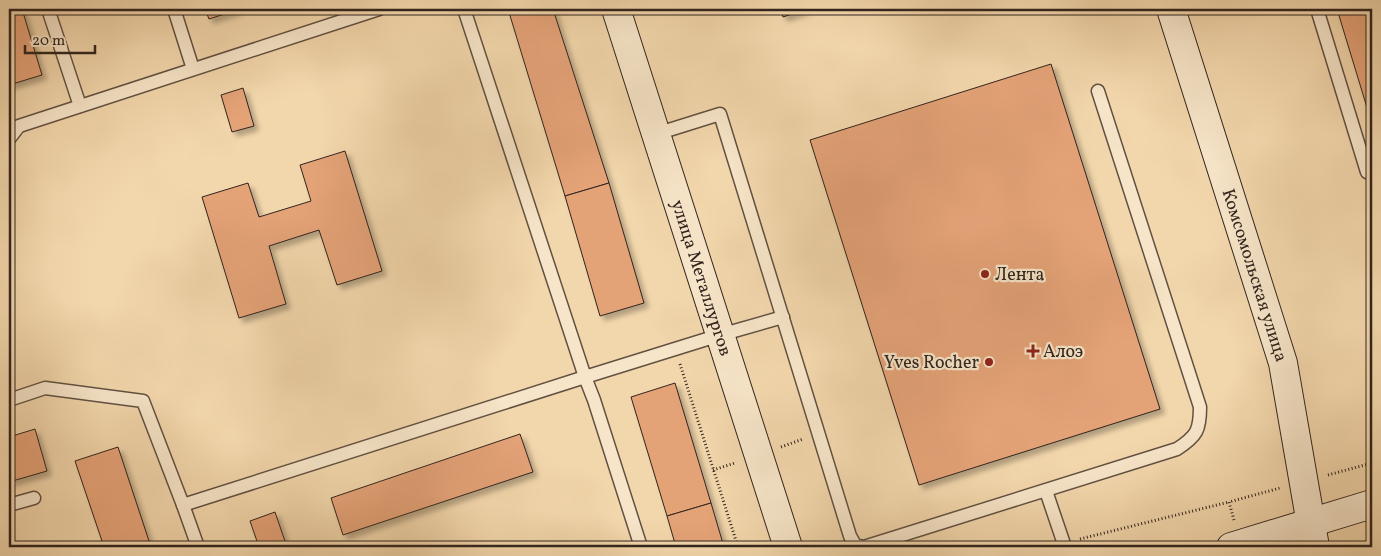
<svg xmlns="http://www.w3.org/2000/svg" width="1381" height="556" viewBox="0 0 1381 556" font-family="Vollkorn,serif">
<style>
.building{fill:#e4a277;stroke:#31241e;filter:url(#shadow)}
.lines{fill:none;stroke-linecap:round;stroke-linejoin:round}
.lane-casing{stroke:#625142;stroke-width:15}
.secondary-casing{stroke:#31241e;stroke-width:30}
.path{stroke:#31241e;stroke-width:3;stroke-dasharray:1 2.5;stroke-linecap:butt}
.lane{stroke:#f7e5c9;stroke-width:12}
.secondary{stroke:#f7e5c9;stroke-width:28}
.poi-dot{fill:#8f2418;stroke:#f7e5c9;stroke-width:2}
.labels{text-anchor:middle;stroke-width:4.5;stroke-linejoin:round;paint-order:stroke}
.poi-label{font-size:18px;fill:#31241e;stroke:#f7e5c9;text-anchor:start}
.street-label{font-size:18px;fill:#31241e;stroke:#f7e5c9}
</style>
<defs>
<filter id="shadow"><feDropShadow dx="4.5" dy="4.5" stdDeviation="2.5" flood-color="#0004"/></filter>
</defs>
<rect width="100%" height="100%" fill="#f3d7ac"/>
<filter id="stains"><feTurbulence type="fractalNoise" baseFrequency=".004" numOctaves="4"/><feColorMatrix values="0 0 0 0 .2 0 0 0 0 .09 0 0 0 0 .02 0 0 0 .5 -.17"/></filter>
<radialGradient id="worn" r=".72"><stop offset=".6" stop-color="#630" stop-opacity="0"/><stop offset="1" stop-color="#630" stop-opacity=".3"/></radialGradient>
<!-- building -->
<g class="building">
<polygon points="9,9 22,9 42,75 9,85"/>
<polygon points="205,9 240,9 209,19"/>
<polygon points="508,9 553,9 609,183 565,196"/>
<polygon points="780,9 807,9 783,17"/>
<polygon points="1337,9 1372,9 1372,124"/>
<polygon points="1051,64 1160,409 919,485 810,140"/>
<polygon points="243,88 254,126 232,132 221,95"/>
<polygon points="345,151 382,271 337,285 319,230 269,246 286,304 239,318 202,197 248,183 259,217 311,201 300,165"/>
<polygon points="609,183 644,303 600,316 565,196"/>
<polygon points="675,383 711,503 667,516 631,397"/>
<polygon points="35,429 47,471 9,482 9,437"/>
<polygon points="520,434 533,472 343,535 331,498"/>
<polygon points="118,447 151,547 104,547 75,461"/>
<polygon points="711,503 724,547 676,547 667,516"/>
<polygon points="275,512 287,547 259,547 250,521"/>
</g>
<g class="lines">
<defs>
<g id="lane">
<polyline points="48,9 80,106"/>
<polyline points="174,9 193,69"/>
<polyline points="1317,9 1367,172 1372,170"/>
<path d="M656 134 720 114 850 536 855 545 864 547 1177 449C1197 436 1200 430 1200 407L1098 91"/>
<polyline points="9,139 19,126 379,9"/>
<polyline points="9,400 45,388 143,401 183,505 585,377 464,9"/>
<polyline points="1046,491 1065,547"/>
<polyline points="9,505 34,498"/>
<polyline points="183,505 198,547"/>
<polyline points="641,547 594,400 585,377 720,335 783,317"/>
</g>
<g id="secondary">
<path id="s1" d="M616 9 788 547"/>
<path id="s2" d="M1171 9 1283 363 1315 547"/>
<polyline points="1231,547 1372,504"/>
</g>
</defs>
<!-- lane casing -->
<use href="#lane" class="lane-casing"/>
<!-- secondary casing -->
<use href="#secondary" class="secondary-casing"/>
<!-- path -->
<g class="path">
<polyline points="680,364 738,547"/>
<polyline points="781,447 803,439"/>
<polyline points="713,470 735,463"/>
<polyline points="1328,475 1372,463"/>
<polyline points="1234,520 1229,502 1280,488"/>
<polyline points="1080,539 1229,502"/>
</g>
<!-- lane -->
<use href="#lane" class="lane"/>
<!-- secondary -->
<use href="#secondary" class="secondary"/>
</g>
<!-- markers -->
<g class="poi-dot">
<circle cx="985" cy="274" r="5"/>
<path d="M1030.5 343.5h5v5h5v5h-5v5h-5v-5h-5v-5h5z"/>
<circle cx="989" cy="362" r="5"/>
</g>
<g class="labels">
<!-- poi labels -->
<g class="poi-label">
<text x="995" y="280">Лента</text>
<text x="1043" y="357">Алоэ</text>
<text x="979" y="368" text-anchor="end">Yves Rocher</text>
</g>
<!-- street labels -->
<g class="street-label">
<text dy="6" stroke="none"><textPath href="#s2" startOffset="279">Комсомольская улица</textPath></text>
<text dy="6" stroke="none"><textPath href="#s1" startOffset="282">улица Металлургов</textPath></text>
</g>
</g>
<!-- margin -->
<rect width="1381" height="556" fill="none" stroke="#f3d7ac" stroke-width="30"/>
<rect x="10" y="10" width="1361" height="536" fill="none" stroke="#31241e" stroke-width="2.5"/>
<rect x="15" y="15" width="1351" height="526" fill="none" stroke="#31241e"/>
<!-- scale -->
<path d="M25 45v8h70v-8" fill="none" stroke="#31241e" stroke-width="2.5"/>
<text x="32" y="45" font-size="15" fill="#31241e" stroke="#f7e5c9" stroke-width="4" paint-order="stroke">20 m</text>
<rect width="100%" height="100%" filter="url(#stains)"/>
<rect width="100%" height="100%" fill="url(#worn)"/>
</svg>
